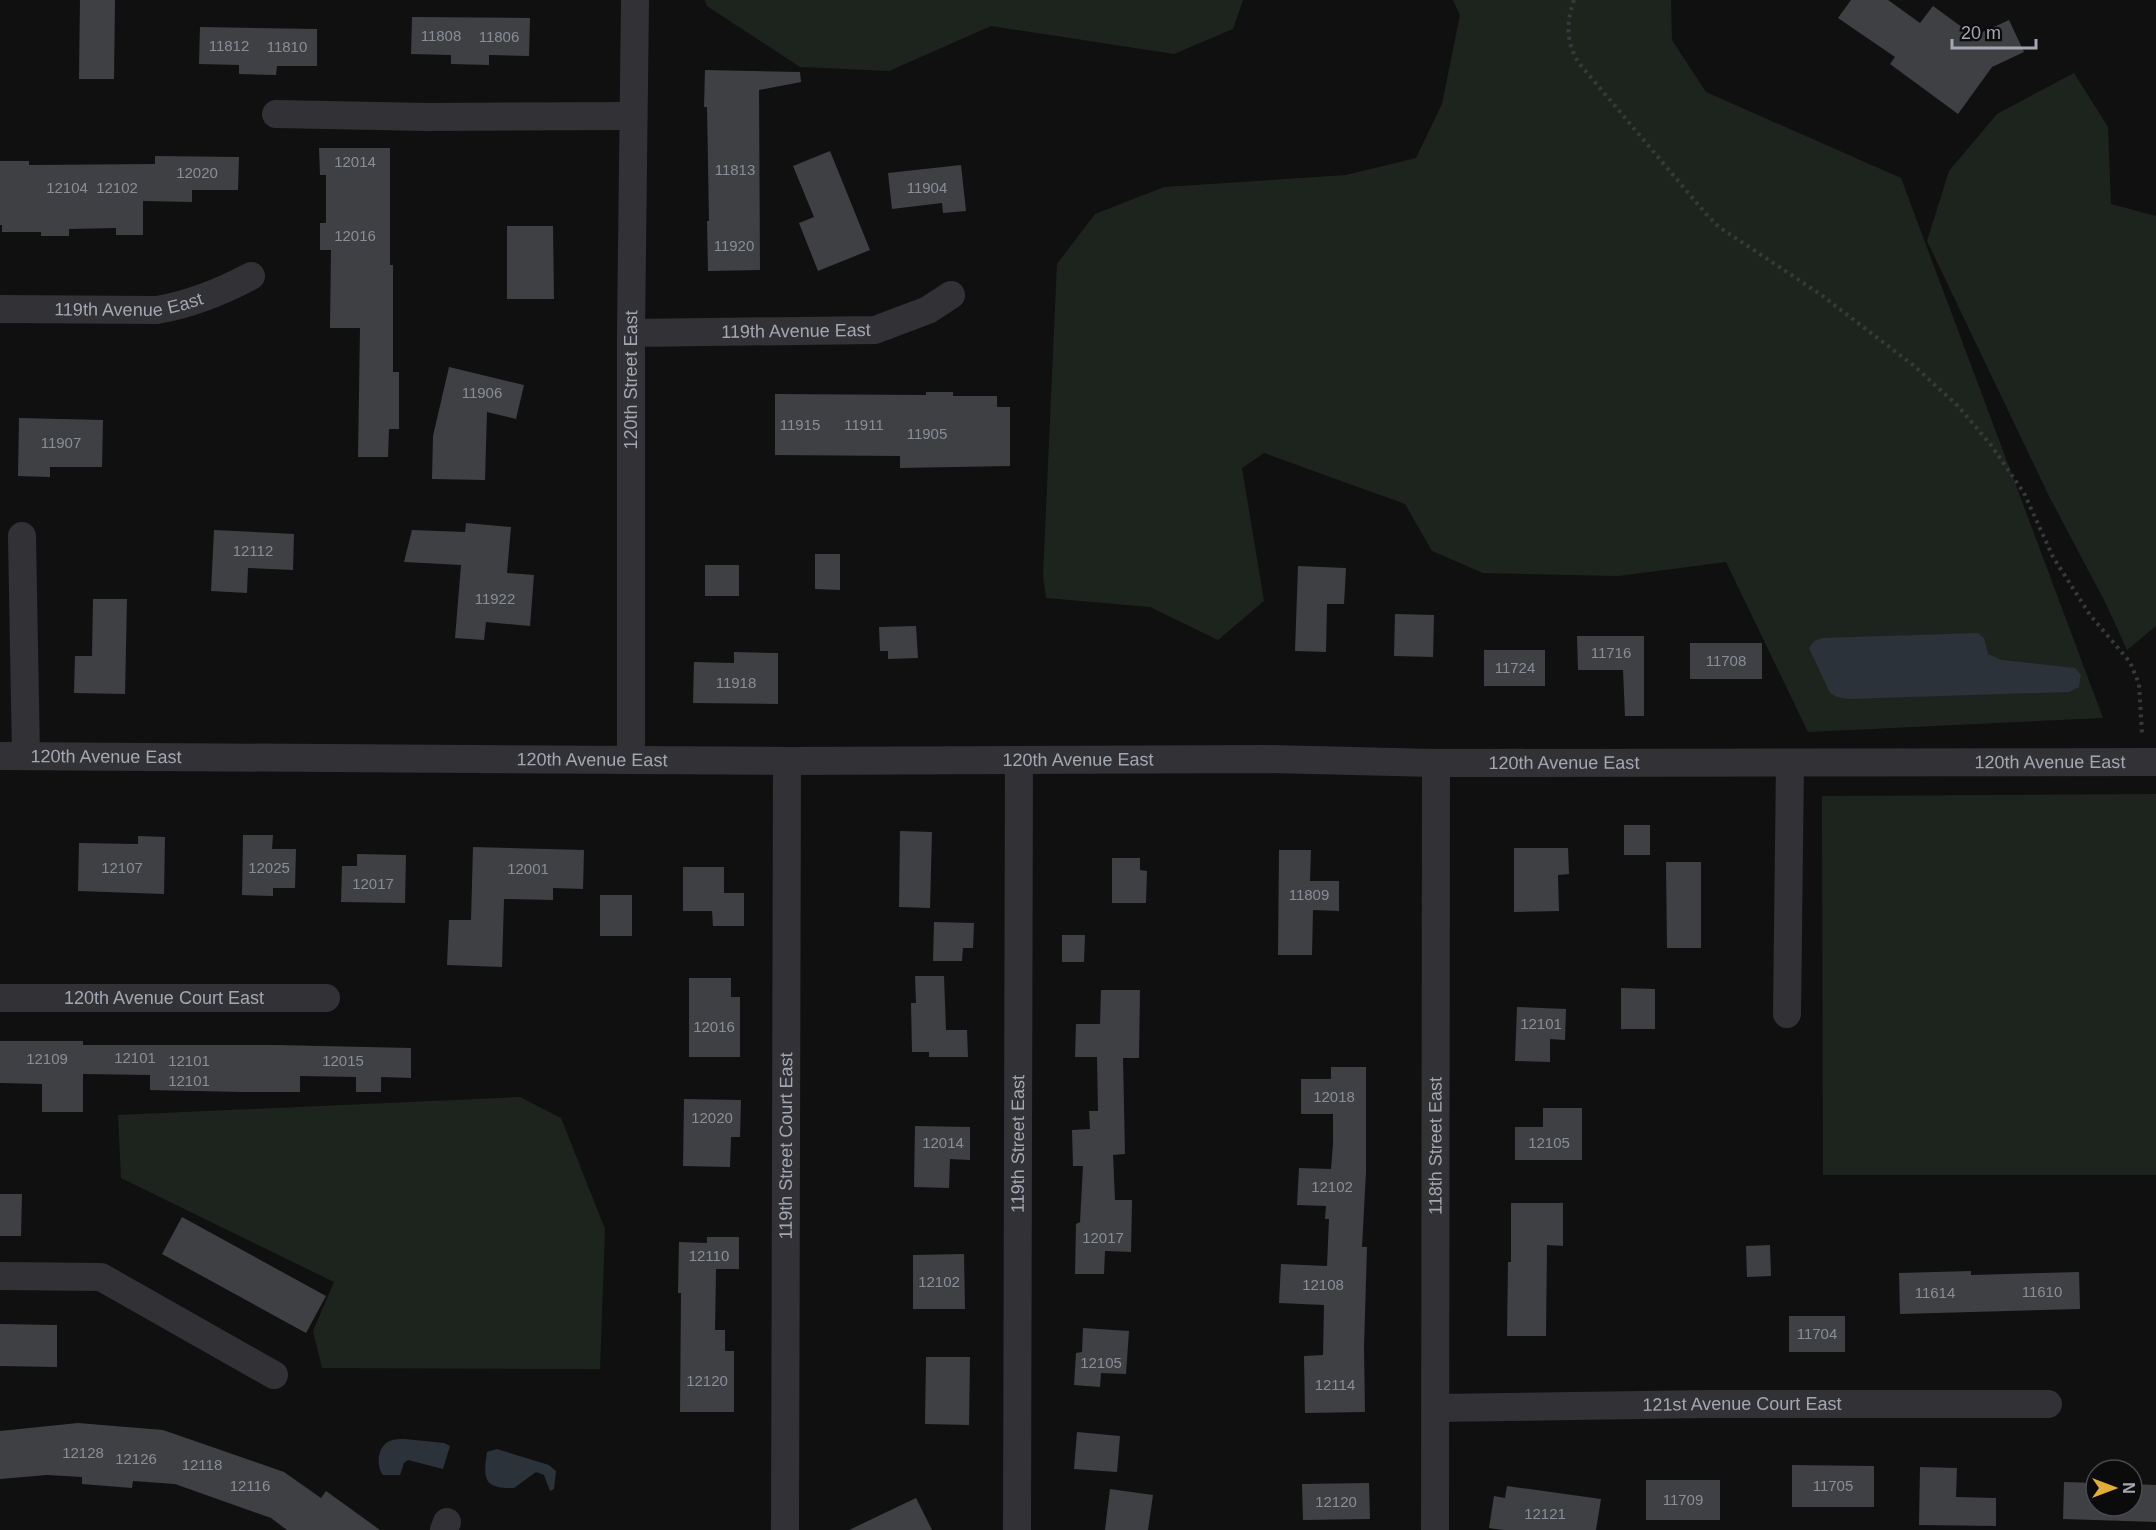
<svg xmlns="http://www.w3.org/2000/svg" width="2156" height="1530" viewBox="0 0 2156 1530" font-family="Arial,sans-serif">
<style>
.green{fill:#1d241e}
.water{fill:#2b3239}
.building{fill:#3f4044}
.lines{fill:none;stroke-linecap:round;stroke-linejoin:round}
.path{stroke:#38393d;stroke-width:4;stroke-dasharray:3 4.5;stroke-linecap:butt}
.minor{stroke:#323236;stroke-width:28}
.labels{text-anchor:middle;stroke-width:6;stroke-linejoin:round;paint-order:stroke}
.number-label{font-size:15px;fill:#898d96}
.street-label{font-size:18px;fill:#a2a7b1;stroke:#0b0b0c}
</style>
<rect width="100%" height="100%" fill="#101011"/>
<!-- green -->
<g class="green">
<polygon points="705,0 1243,0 1233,29 1174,54 991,26 889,71 800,67 707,6"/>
<polygon points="1453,0 1671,0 1672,40 1706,92 1901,178 2103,718 1808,732 1726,562 1618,576 1483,573 1432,551 1405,504 1264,453 1242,468 1264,601 1218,640 1150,607 1046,598 1043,576 1057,264 1095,214 1164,187 1346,175 1416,158 1442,104 1460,15"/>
<polygon points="2074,73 2108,127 2111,204 2156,216 2156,626 2127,650 2106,604 2048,494 1927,241 1949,171 1997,114"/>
<polygon points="2156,794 2156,1175 1823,1175 1822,796"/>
<polygon points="520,1097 561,1118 605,1229 600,1369 322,1368 313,1331 334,1282 121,1178 118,1115"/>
</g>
<!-- water -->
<g class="water">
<polygon points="1978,633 1984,638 1988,654 2002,660 2075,668 2081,675 2079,687 2069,692 1848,699 1837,697 1830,693 1809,648 1814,641 1822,638"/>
<path d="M405 1439 444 1443 450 1446 443 1469 408 1460 404 1463 400 1475H383C376 1466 377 1446 390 1441 394 1439 400 1439 405 1439Z"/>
<path d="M497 1449 549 1465 556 1471 554 1489 550 1491 544 1475 536 1472 514 1488C483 1489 483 1478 487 1452Z"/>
</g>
<!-- building -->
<g class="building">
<polygon points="80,0 115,0 114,79 79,79"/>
<polygon points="1851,0 1888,0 1920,23 1933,6 1974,36 2009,20 2024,52 1992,67 1958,114 1890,64 1895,57 1838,18"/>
<polygon points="412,17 530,18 529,56 489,55 489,65 451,64 451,55 411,54"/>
<polygon points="200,27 317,29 317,66 277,66 276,75 239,74 239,65 199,64"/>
<polygon points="705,70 800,72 801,82 759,90 760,270 708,271 707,221 709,221 707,107 704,107"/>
<polygon points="319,148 390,148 390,265 393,265 393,372 399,372 399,429 389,429 388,457 358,457 360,328 330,328 331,250 320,250 320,223 326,223 326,175 320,175"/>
<polygon points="830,151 870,250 818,271 799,223 814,217 793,166"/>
<polygon points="155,156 239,157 238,190 192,190 192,202 143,201 143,235 116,235 116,228 69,229 69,236 41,236 41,232 2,232 2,225 0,225 0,161 29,161 29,165 155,164"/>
<polygon points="961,165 966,211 943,213 942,203 892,209 888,173"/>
<polygon points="507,226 553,226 554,299 507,299"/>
<polygon points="449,367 524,385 516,419 487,412 485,480 432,479 433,436"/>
<polygon points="926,392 953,392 953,396 997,396 997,407 1010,407 1010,466 900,468 900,456 775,455 775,394 926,395"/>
<polygon points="19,418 103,420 102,467 50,467 50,477 18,476"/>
<polygon points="466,523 511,527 507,573 534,575 530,626 486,622 484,640 455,638 461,565 404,562 412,530 465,532"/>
<polygon points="214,530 294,534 293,570 248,568 247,593 211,591"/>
<polygon points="815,554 840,554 840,590 815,589"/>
<rect x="705" y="565" width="34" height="31"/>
<polygon points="1298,566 1346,568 1344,604 1327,604 1326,652 1295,651"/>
<polygon points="93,599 127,599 125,694 74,693 75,656 92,656"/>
<polygon points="1395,614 1434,615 1433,657 1394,656"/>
<polygon points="916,626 918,658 888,659 888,651 880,651 879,627"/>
<polygon points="1577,636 1644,636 1644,716 1625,716 1623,670 1578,670"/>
<rect x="1690" y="643" width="72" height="36"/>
<rect x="1484" y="650" width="61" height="36"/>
<polygon points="734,652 778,653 778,704 693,703 694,662 734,663"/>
<rect x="1624" y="825" width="26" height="30"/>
<polygon points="900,831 932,832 930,908 899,907"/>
<polygon points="243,835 273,835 272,849 296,849 295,888 273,888 273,896 242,895"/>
<polygon points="138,836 165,837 164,894 78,891 79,843 138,844"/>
<polygon points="473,847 584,850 583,889 553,888 553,900 504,899 502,967 447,965 449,920 471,920"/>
<polygon points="1514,848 1568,848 1569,874 1558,875 1559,911 1514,912"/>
<polygon points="1279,850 1311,850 1310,881 1339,881 1339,911 1313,910 1312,955 1278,955"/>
<polygon points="357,854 406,855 405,903 341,902 342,866 357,866"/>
<polygon points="1112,858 1140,858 1140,870 1147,871 1146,903 1112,903"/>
<polygon points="1666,862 1701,862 1701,948 1667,948"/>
<polygon points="683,867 724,867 724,893 744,893 744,926 713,926 712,911 683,911"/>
<rect x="600" y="895" width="32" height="41"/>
<polygon points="934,922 974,923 973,948 963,948 962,961 933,961"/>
<polygon points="1062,935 1085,935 1084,962 1062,962"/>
<polygon points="915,976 944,976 946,1030 967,1030 968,1057 929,1057 929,1052 912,1052 911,1003 916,1003"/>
<polygon points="689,978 731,978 731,997 740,997 740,1057 689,1057"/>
<polygon points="1621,988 1655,989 1655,1029 1621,1029"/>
<polygon points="1101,990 1140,990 1139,1058 1123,1058 1125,1154 1113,1155 1115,1200 1132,1200 1131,1252 1105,1251 1104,1274 1075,1274 1076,1224 1080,1222 1083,1166 1073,1166 1072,1130 1090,1129 1089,1111 1098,1111 1097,1057 1075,1057 1076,1024 1100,1024"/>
<polygon points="1517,1007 1566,1009 1565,1040 1550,1039 1550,1062 1515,1061"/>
<polygon points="0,1041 83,1041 83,1045 275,1045 411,1048 411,1078 381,1077 381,1092 356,1092 356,1077 300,1076 300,1092 242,1092 150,1090 150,1075 83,1074 83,1112 42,1112 42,1084 0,1083"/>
<polygon points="1331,1067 1366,1067 1366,1172 1362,1247 1367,1247 1364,1348 1365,1412 1305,1413 1304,1356 1323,1355 1324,1305 1279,1303 1281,1264 1327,1266 1329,1219 1325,1219 1326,1206 1297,1205 1299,1168 1331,1169 1333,1144 1333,1114 1301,1114 1301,1079 1331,1079"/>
<polygon points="684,1099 741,1100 740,1137 731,1137 730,1167 683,1166"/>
<polygon points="1543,1108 1582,1108 1582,1160 1515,1160 1515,1127 1543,1127"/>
<polygon points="915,1126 970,1127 970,1160 950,1159 949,1188 914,1187"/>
<polygon points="0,1194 22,1194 21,1236 0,1236"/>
<polygon points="1511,1203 1563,1203 1563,1246 1547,1245 1546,1336 1507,1336 1508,1262 1511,1262"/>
<polygon points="182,1217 326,1296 306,1333 162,1254"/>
<polygon points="707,1237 739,1237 739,1269 716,1269 715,1330 725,1330 725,1351 734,1351 734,1412 680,1412 681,1293 678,1293 679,1242 707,1243"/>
<polygon points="1770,1245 1771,1276 1747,1277 1746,1246"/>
<polygon points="964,1254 965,1309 913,1309 913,1255"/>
<polygon points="1971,1271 1971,1275 2079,1272 2080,1309 1900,1314 1899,1273"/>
<rect x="1789" y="1316" width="56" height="36"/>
<polygon points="0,1324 57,1325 57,1367 0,1366"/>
<polygon points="1083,1328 1129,1331 1126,1374 1101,1373 1100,1387 1074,1385 1076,1353 1082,1352"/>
<polygon points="926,1357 970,1357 969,1425 925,1424"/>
<polygon points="78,1423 163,1430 284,1472 321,1498 326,1491 380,1530 287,1530 271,1518 175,1484 133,1481 132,1488 82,1484 82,1477 47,1475 0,1479 0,1431"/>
<polygon points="1077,1432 1120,1436 1117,1472 1074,1469"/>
<polygon points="1792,1465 1874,1466 1874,1507 1792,1507"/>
<polygon points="1920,1467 1957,1468 1956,1497 1996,1498 1996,1526 1919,1525"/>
<rect x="1646" y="1480" width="74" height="40"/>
<polygon points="2064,1482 2096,1483 2096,1506 2132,1506 2132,1484 2156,1485 2156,1522 2063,1519"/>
<polygon points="1369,1483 1370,1519 1303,1520 1302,1484"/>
<polygon points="1507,1486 1601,1499 1596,1530 1503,1530 1489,1528 1494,1496 1505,1498"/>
<polygon points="1110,1489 1153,1495 1148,1530 1105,1530"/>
<polygon points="916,1498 932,1530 849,1530"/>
</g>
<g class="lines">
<!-- path -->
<path class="path" d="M1574 0C1566 23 1566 41 1578 62L1706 214 1719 227 1820 294 1913 365 1958 406 1991 445 2024 493 2053 557 2090 615 2130 662 2139 684 2142 734"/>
<!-- minor -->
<g class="minor">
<polyline points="276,114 428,117 633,116"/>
<path id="s1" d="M0 309 157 310C191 304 221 292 251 276"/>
<path id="s2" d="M631 333 875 330 928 310 951 295"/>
<polyline points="22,536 26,756"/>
<path id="s3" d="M0 756 787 761 1266 759 1436 763 2156 762"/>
<path id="s4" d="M631 760V333L635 0"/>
<path id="s5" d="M0 998H326"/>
<polyline points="1787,1014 1790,763"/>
<polyline points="0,1276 101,1277 274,1375"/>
<path id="s6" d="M1436 1408 1707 1404H2048"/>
<polyline points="444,1530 447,1522"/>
<path id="s7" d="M785 1530 787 761"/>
<path id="s8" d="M1017 1530 1019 760"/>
<path id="s9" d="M1435 1530 1436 763"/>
</g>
</g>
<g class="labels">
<!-- number labels -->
<g class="number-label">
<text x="441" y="41">11808</text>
<text x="499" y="42">11806</text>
<text x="229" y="51">11812</text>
<text x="287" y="52">11810</text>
<text x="355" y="167">12014</text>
<text x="735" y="175">11813</text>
<text x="197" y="178">12020</text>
<text x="67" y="193">12104</text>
<text x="117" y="193">12102</text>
<text x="927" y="193">11904</text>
<text x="355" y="241">12016</text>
<text x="734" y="251">11920</text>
<text x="482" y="398">11906</text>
<text x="800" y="430">11915</text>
<text x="864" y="430">11911</text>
<text x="927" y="439">11905</text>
<text x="61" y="448">11907</text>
<text x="253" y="556">12112</text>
<text x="495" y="604">11922</text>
<text x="1611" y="658">11716</text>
<text x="1726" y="666">11708</text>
<text x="1515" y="673">11724</text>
<text x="736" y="688">11918</text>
<text x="122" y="873">12107</text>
<text x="269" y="873">12025</text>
<text x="528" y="874">12001</text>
<text x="373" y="889">12017</text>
<text x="1309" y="900">11809</text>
<text x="1541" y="1029">12101</text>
<text x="714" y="1032">12016</text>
<text x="135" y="1063">12101</text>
<text x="47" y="1064">12109</text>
<text x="189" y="1066">12101</text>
<text x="343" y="1066">12015</text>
<text x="189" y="1086">12101</text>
<text x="1334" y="1102">12018</text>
<text x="712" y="1123">12020</text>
<text x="943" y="1148">12014</text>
<text x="1549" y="1148">12105</text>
<text x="1332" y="1192">12102</text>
<text x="1103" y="1243">12017</text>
<text x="709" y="1261">12110</text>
<text x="939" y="1287">12102</text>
<text x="1323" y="1290">12108</text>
<text x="2042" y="1297">11610</text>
<text x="1935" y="1298">11614</text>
<text x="1817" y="1339">11704</text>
<text x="1101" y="1368">12105</text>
<text x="707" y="1386">12120</text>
<text x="1335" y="1390">12114</text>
<text x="83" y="1458">12128</text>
<text x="136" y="1464">12126</text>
<text x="202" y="1470">12118</text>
<text x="250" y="1491">12116</text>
<text x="1833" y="1491">11705</text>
<text x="1683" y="1505">11709</text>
<text x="1336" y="1507">12120</text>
<text x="1545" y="1519">12121</text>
</g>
<!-- street labels -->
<g class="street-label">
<text dy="6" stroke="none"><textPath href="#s1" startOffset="129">119th Avenue East</textPath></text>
<text dy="6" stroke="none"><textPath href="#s2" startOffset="165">119th Avenue East</textPath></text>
<text dy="6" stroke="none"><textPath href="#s4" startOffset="380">120th Street East</textPath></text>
<text dy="6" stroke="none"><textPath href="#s3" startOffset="106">120th Avenue East</textPath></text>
<text dy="6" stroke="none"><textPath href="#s3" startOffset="592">120th Avenue East</textPath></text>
<text dy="6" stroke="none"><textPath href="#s3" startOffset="1078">120th Avenue East</textPath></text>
<text dy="6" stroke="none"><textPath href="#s3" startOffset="2050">120th Avenue East</textPath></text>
<text dy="6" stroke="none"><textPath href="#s3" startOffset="1564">120th Avenue East</textPath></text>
<text dy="6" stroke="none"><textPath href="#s5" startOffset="164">120th Avenue Court East</textPath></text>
<text dy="6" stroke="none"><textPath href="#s7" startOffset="384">119th Street Court East</textPath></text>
<text dy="6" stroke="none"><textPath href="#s8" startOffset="386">119th Street East</textPath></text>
<text dy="6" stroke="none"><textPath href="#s9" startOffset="384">118th Street East</textPath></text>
<text dy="6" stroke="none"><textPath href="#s6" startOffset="306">121st Avenue Court East</textPath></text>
</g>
</g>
<!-- north arrow -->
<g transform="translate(2114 1488) rotate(90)"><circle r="28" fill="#0b0b0c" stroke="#47494e" stroke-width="1.5"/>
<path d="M0-4.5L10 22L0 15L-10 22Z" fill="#e2ad38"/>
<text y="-9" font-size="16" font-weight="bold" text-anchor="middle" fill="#a2a7b1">N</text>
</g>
<!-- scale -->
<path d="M1952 39v9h84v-9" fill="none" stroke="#a2a7b1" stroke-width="3"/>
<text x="1961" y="39" font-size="18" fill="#a2a7b1" stroke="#0b0b0c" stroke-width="4.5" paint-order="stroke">20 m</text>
</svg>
